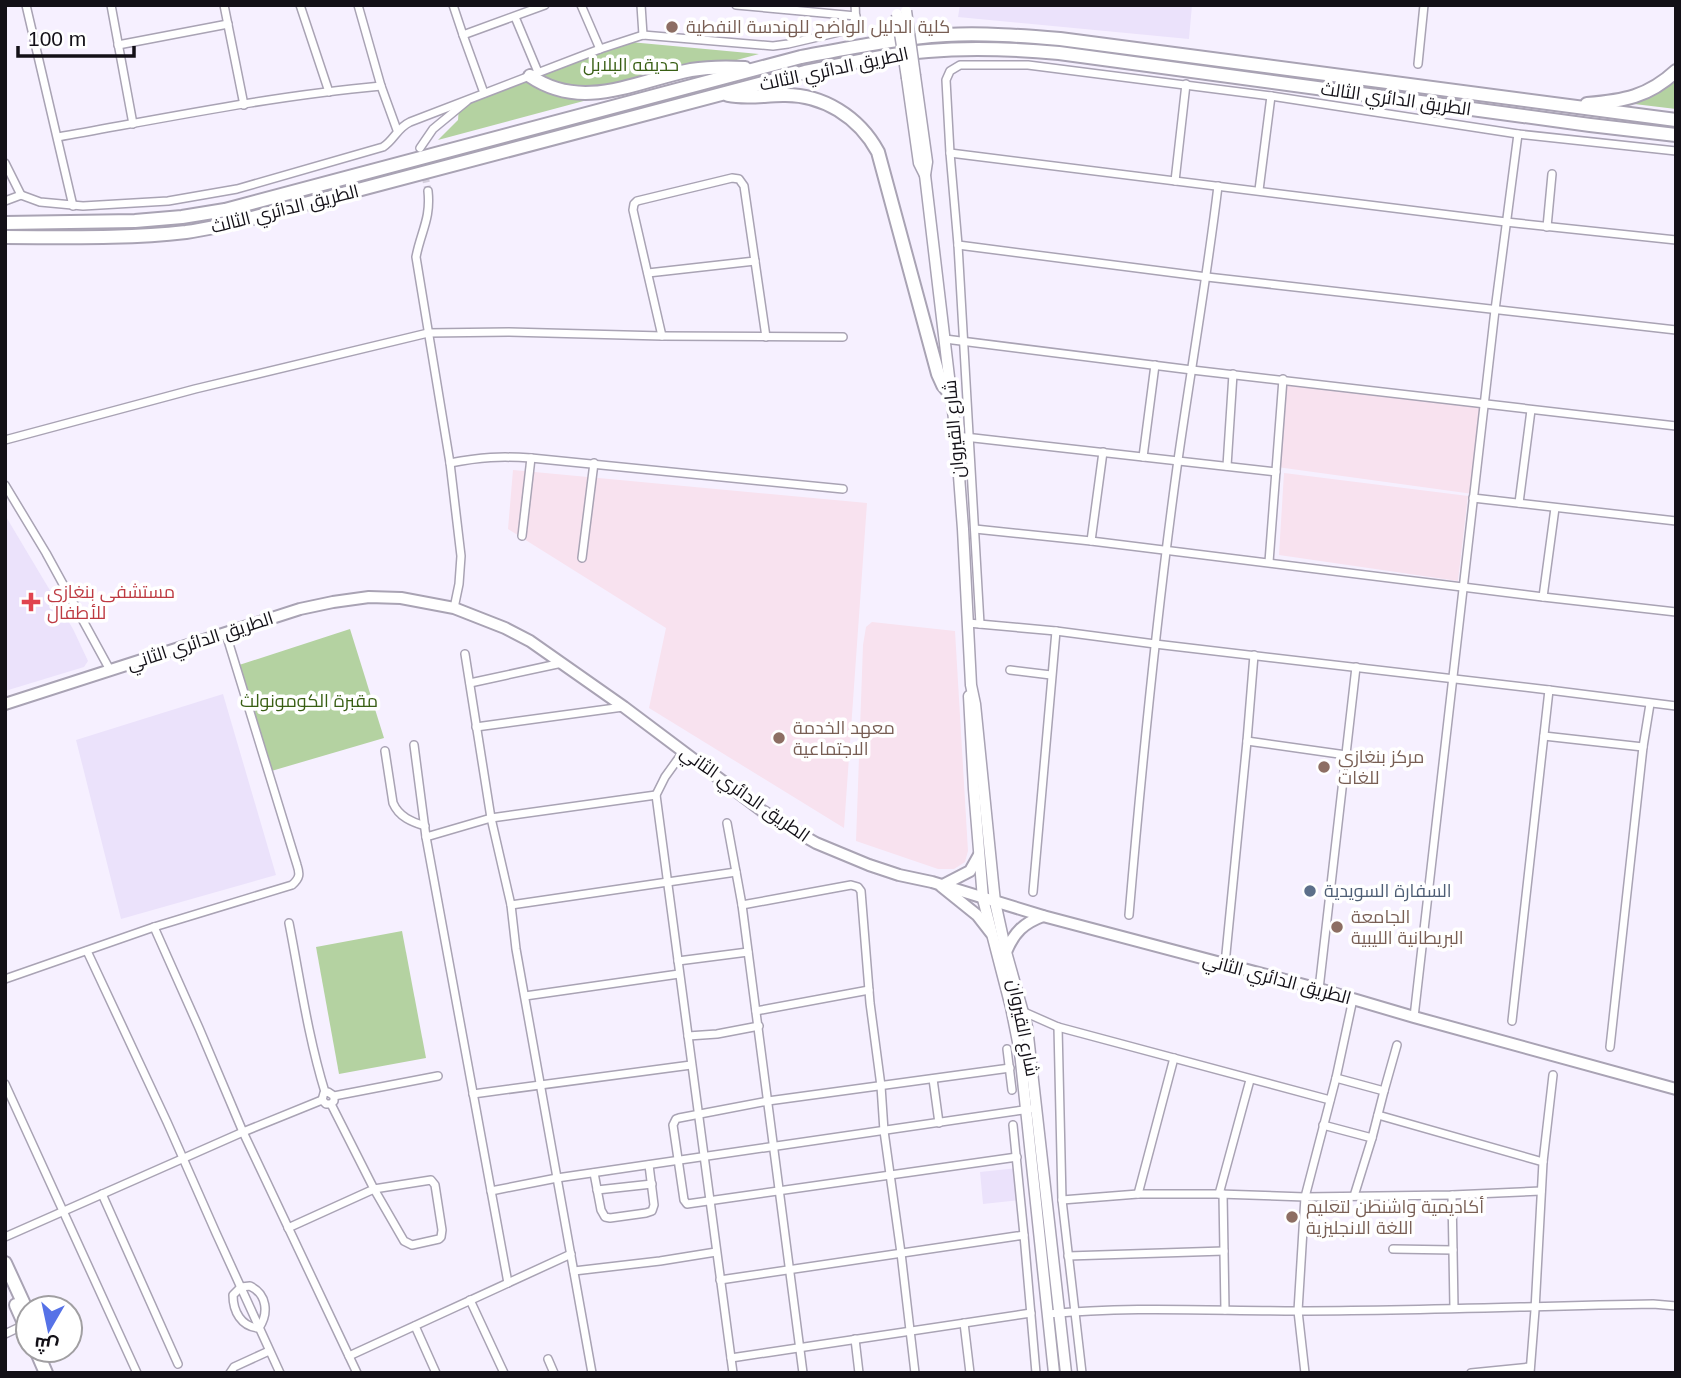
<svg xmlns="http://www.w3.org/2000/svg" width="1681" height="1378" viewBox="0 0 1681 1378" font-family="Helvetica,Cairo,sans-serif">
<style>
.built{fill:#ebe2fb}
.education{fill:#f8e2ef}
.green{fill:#b4d2a1}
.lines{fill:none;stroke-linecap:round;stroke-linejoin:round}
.street-tunnel{stroke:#d4cedc;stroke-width:7;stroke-dasharray:7 3.5;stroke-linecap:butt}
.street-casing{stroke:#a9a3b4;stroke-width:10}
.secondary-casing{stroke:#a9a3b4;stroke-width:13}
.primary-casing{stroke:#a9a3b4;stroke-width:14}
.highway-casing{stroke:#a9a3b4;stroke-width:16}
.street{stroke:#fff;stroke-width:7}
.secondary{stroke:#fff;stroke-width:10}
.primary{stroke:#fff;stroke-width:10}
.highway{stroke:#fff;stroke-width:12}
.secondary-bridge-casing{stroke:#a9a3b4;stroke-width:13;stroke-linecap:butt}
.secondary-bridge{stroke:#fff;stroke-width:10}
.education-dot{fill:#8d6e63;stroke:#fff;stroke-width:2.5}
.health-dot{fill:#e0444e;stroke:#fff;stroke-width:2.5}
.service-dot{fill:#5c6f8a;stroke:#fff;stroke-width:2.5}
.labels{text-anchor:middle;stroke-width:7;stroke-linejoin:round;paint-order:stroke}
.education-label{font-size:18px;fill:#785e54;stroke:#fff;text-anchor:start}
.park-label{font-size:18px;fill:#395f14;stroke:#fff}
.street-label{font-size:18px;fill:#131017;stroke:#fff}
.health-label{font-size:18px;fill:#be3a42;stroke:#fff;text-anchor:start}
.service-label{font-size:18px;fill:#4e5e75;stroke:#fff;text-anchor:start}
</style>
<rect width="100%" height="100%" fill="#f6f0ff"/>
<!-- built -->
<g class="built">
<polygon points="960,5 1192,5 1189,39 958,17"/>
<polygon points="5,515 73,629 88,661 84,667 5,691"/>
<polygon points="223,694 276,875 121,919 76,740"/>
<polygon points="1018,1168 1021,1200 983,1204 980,1172"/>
</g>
<!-- education -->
<g class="education">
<polygon points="1283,380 1484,405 1473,494 1277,467"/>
<polygon points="513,470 867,503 844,828 649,708 666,628 508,529"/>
<polygon points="1284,473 1468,496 1458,581 1279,555"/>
<polygon points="872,622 955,631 968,851 965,862 954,869 938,869 856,841 863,645 866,627"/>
</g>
<!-- green -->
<g class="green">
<polygon points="630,42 759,54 438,140 458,120 459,107"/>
<polygon points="1676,76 1676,109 1626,103"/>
<polygon points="350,629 384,738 268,772 236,666"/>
<polygon points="402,931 426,1058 339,1074 316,947"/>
</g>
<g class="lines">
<!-- street-tunnel -->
<polyline class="street-tunnel" points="421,155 428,191"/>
<defs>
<g id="street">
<polyline points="26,5 73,206"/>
<polyline points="111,5 133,124"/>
<polyline points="224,5 244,105"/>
<polyline points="300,5 329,92"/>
<polyline points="358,5 381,86 397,130"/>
<polyline points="453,5 463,35 545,5"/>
<polyline points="581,5 600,49"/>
<polyline points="641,5 643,35"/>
<polyline points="736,5 856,16"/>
<polyline points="515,17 538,72"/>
<polyline points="463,35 484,93"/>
<polyline points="118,45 228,24"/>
<polyline points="1418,64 1424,5"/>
<path d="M58 137C165 118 272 96 381 86"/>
<polyline points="420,148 433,129 467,101"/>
<polyline points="950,153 1506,222 1676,240"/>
<polyline points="5,163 21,195"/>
<polyline points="1175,181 1186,84"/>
<polyline points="1259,190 1271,96"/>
<path d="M428 191C431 219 421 231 416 257L450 463 461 556 459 584 454 608"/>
<path d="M5 201 21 195 40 202 83 206 168 201 237 189 383 147C394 140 397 128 410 122L600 49 643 35 773 46 788 44 848 30C856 22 856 16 855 5"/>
<polyline points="1547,227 1552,174"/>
<polyline points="958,245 1207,277 1676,330"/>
<polyline points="648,273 755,261"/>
<polyline points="662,336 633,210 634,204 637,201 732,178 739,179 744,186 766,337"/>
<polyline points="945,339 1192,370 1676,426"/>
<polyline points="956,436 1276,472"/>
<polyline points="5,440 195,389 428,333 509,332 662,336 843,337"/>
<polyline points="1143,457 1155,365"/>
<path d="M450 463C481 457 500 456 531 458L843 489"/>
<polyline points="1227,466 1233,374"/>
<polyline points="5,485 46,553 110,670"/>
<polyline points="1473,498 1676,521"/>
<polyline points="1519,503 1531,410"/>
<polyline points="975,529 1091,541 1543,597 1676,612"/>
<polyline points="522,536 531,458"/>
<polyline points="1091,541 1103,452"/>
<polyline points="582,558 594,463"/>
<polyline points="1269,562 1283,379"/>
<polyline points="1543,597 1555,508"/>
<polyline points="968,623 1056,631 1155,644 1549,690 1676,706"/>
<polyline points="980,624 958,245 950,153 946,80 950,71 960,65 1028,65 1271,96 1518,134 1676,151"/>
<polyline points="465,654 491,818 511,905 516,949 592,1373"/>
<polyline points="1010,670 1051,675"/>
<polyline points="470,683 562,663"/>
<polyline points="476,727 623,707"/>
<polyline points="1544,736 1643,747"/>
<polyline points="1247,741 1346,755"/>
<polyline points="414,745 426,837 491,818 656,795"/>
<path d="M385 751 393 803C399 817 412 822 425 826"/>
<polyline points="683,752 665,777 656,795 733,1373"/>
<polyline points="727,823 736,872"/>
<polyline points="426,837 508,1283"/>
<polyline points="1033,892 1056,631"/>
<polyline points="511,905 736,872 742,905 803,1373"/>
<polyline points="742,905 851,885 858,887 861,891 870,1003 881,1086 884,1131 901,1253 915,1373"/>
<path d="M1129 915C1142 763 1157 611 1178 460 1191 368 1207 278 1218 186"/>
<path d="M289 923C300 979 308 1037 325 1092"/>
<polyline points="154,927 199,1028 243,1132 357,1373"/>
<polyline points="87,951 167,1122 216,1233 280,1373"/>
<polyline points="678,961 748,952"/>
<polyline points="1225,964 1247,741 1254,655"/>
<path d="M5 979 154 927 292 885C300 878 300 874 297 865L226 634"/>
<polyline points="1319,989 1356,667"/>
<polyline points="525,996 679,974"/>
<polyline points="756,1011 869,990"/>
<polyline points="1024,1012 1058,1027 1330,1100"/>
<polyline points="1414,1017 1495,310 1518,134"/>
<polyline points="1512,1021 1549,690"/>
<polyline points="1058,1027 1062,1200 1082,1373"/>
<polyline points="688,1036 717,1034 759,1026"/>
<polyline points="1610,1047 1643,747 1650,704"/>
<polyline points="1007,1049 1012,1090"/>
<polyline points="1010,1068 768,1101 679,1118 676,1119 673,1125 684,1200 687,1204 1017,1157"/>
<polyline points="933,1079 939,1123"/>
<polyline points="5,1084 137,1373"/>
<polyline points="1384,1091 1397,1045"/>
<polyline points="473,1094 691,1065"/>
<polyline points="334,1096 334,1101 331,1104 326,1104 322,1100 324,1093 328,1092 334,1096 438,1076"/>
<polyline points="1378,1115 1543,1162"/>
<polyline points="1013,1125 1024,1235"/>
<polyline points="1323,1125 1372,1138 1384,1091 1336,1078"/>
<polyline points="594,1173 601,1210 605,1217 610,1218 646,1213 652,1211 654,1205 649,1165"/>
<polyline points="597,1190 652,1184"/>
<polyline points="491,1191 557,1178 1030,1109"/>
<polyline points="102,1194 178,1364"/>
<polyline points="1138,1194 1174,1058"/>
<polyline points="1219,1194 1250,1080"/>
<polyline points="1223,1194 1225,1310"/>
<polyline points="1452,1195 1454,1308"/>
<polyline points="1354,1196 1372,1138"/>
<polyline points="1062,1200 1138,1194 1219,1194 1305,1197 1452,1195 1541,1191"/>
<polyline points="288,1228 374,1189 431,1180 435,1185 442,1230 441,1237 439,1239 412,1245 404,1241 374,1189 331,1104"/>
<polyline points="5,1237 243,1132 322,1100"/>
<polyline points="1393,1249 1453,1250"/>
<polyline points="1068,1256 1224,1251"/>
<polyline points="574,1271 660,1261 716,1252"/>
<polyline points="720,1280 1024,1235 1036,1373"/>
<path d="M250 1286C267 1294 269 1313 259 1328 241 1327 233 1311 233 1295L241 1287Z"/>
<polyline points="470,1300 504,1373"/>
<path d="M1048 1314C1131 1306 1215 1311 1298 1311 1416 1311 1535 1306 1653 1304L1676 1306"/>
<polyline points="964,1323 970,1373"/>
<polyline points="415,1326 436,1373"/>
<polyline points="5,1334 24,1325"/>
<polyline points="855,1339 859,1373"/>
<polyline points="349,1356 571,1254"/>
<polyline points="731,1358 1031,1313"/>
<polyline points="548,1359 554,1373"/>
<polyline points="230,1373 234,1367 269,1351"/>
<polyline points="1305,1373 1298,1311 1305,1197 1336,1078 1353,999"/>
<polyline points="1471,1373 1530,1367"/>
<polyline points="1530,1373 1535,1310 1543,1162 1553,1075"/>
</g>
<g id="secondary">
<polyline points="915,76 927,162 925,175 956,436 963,529 971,685 975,704 993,883 995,902 1006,952 1027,1027 1066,1373"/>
<polyline points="907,78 919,163 925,175"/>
<polyline points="969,696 974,789 983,899 1011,1007 1020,1052 1054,1373"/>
</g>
<g id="primary">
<polyline points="5,704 300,609 333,602 369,597 401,598 454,608 505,628 530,641 624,707 761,810 788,827 816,843 869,865 899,875 932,882 1043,916 1319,989 1414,1017 1676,1089"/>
<polyline points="979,855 970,871 941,886 977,915 991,933"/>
<path d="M1006 952C1014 932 1024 923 1043 916"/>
</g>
<g id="highway">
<path d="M530 76C583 112 636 81 691 70 709 67 727 67 745 68"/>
<path d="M728 95C747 99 764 95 783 95 823 94 859 117 878 152L938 374 943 385 952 396"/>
<path d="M1587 104C1623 101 1648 97 1676 71"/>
<path d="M5 223 135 221 182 217 225 210 801 57C849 48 897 38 946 35 984 33 1022 36 1060 39L1676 120"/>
<path d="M5 237C65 237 126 239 186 232 200 230 214 227 229 224L805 72C846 64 887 54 928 51 972 47 1015 49 1059 53L1590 125 1676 135"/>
<polyline points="5,1263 28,1313"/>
<polyline points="16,1305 28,1332"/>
<polyline points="36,1350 46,1373"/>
</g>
</defs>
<!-- street casing -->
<use href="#street" class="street-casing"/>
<!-- secondary casing -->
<use href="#secondary" class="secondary-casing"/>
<!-- primary casing -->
<use href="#primary" class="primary-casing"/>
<!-- highway casing -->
<use href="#highway" class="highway-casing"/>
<!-- street -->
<use href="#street" class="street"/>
<!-- secondary -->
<use href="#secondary" class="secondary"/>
<!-- primary -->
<use href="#primary" class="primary"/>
<!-- highway -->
<use href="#highway" class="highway"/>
<defs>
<g id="secondary-bridge">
<polyline points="906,11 915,76"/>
<polyline points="897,14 907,78"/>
</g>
</defs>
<!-- secondary-bridge casing -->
<use href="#secondary-bridge" class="secondary-bridge-casing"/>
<!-- secondary-bridge -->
<use href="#secondary-bridge" class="secondary-bridge"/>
</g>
<!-- markers -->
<g class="education-dot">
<circle cx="672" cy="27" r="7"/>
<circle cx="779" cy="738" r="7"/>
<circle cx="1324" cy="767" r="7"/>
<circle cx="1337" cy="927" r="7"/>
<circle cx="1292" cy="1217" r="7"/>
</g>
<path class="health-dot" d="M27.5 591.5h7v7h7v7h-7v7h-7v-7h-7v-7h7z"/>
<circle class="service-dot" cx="1310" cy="891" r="7"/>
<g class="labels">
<!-- education labels -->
<g class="education-label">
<text x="686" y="33">كلية الدليل الواضح للهندسة النفطية</text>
<text x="793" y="734">معهد الخدمة<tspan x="793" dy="21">الاجتماعية</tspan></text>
<text x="1338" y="763">مركز بنغازي<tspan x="1338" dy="21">للغات</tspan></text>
<text x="1351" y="923">الجامعة<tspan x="1351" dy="21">البريطانية الليبية</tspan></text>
<text x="1306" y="1213">أكاديمية واشنطن لتعليم<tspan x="1306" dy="21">اللغة الانجليزية</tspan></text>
</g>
<!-- park labels -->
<g class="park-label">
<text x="631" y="71">حديقه البلابل</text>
<text x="309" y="707">مقبرة الكومونولث</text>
</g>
<!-- street labels -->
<g class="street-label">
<text transform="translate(834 69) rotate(-12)" y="6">الطريق الدائري الثالث</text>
<text transform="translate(1396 99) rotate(8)" y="6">الطريق الدائري الثالث</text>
<text transform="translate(285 209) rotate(-14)" y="6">الطريق الدائري الثالث</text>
<text transform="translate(954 429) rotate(-95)" y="6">شارع القيروان</text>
<text transform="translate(200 641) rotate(-18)" y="6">الطريق الدائري الثاني</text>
<text transform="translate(745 794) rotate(35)" y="6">الطريق الدائري الثاني</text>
<text transform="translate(1277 979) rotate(15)" y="6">الطريق الدائري الثاني</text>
<text transform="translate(1023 1028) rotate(79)" y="6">شارع القيروان</text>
</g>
<!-- health labels -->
<g class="health-label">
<text x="47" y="598">مستشفى بنغازي<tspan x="47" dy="21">للأطفال</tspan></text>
</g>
<!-- service labels -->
<g class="service-label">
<text x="1324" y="897">السفارة السويدية</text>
</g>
</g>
<!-- border -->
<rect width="1681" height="1378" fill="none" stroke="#131017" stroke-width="14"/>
<!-- north arrow -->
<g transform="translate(49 1329) rotate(189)"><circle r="33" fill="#ffffff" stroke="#a19fa2" stroke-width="2"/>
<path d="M0-5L12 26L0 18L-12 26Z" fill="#5672e7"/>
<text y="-10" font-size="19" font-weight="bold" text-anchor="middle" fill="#131017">ش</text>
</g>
<!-- scale -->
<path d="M18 46v10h116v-10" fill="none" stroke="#131017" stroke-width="3.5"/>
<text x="28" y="46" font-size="21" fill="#131017" stroke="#ffffff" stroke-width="5" paint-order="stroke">100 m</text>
</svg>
